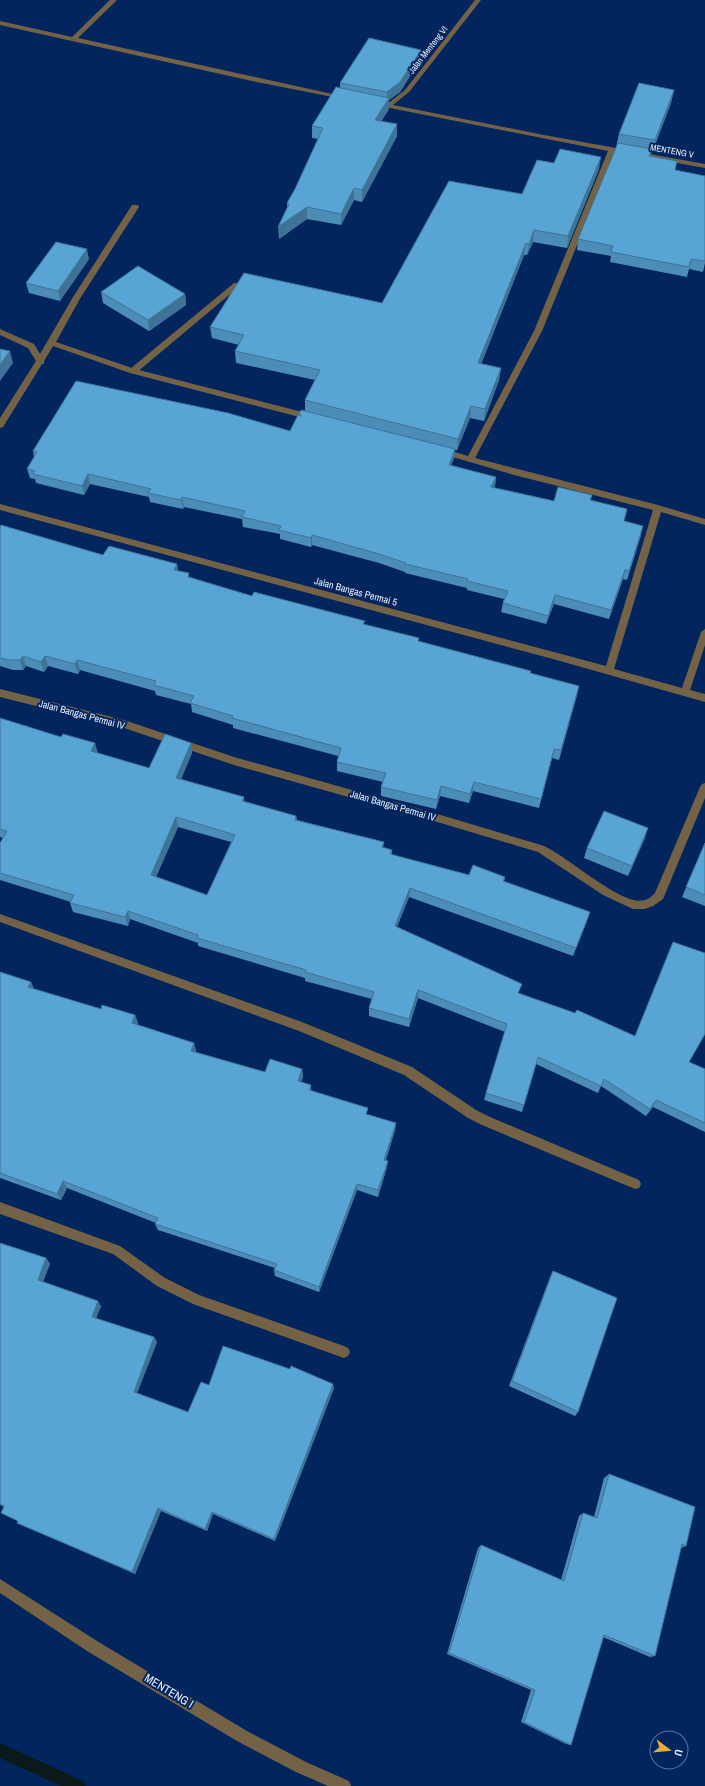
<svg xmlns="http://www.w3.org/2000/svg" width="705" height="1786" viewBox="0 0 705 1786" font-family="'Archivo Narrow',sans-serif">
<style>
.lines{fill:none;stroke-linecap:round;stroke-linejoin:round}
.stream{fill:#0a1a1b;fill-rule:evenodd}
.service{fill:#746246;fill-rule:evenodd}
.minor{fill:#746246;fill-rule:evenodd}
.wall{fill:#4c8db7;fill-rule:evenodd}
.shaded-wall{fill:#3e7395}
.building{fill:#58a4d5;stroke:#3e7395;fill-rule:evenodd}
.labels{text-anchor:middle;stroke-width:4;stroke-linejoin:round;paint-order:stroke}
.far-street-label{font-size:9px;fill:#e6effd;stroke:#02255d}
.street-label{font-size:10px;fill:#e6effd;stroke:#02255d}
.near-street-label{font-size:12px;fill:#e6effd;stroke:#02255d}
</style>
<rect width="100%" height="100%" fill="#02255d"/>
<g class="lines">
<!-- stream -->
<polygon class="stream" points="0,1743 83,1781 86,1786 61,1786 0,1758"/>
<!-- service -->
<polygon class="service" points="234,283 240,283 241,285 136,373 130,373 130,369"/>
<!-- minor -->
<g class="minor">
<polygon points="110,0 117,0 78,38 346,97 343,99 252,81 0,25 0,21 72,37"/>
<polygon points="475,0 481,0 409,92 393,105 544,135 705,164 705,168 615,152 542,331 475,458 658,505 705,519 705,525 661,512 614,669 682,688 701,632 705,629 705,645 690,690 705,694 705,702 553,659 0,510 0,504 606,666 653,510 514,475 439,453 438,451 442,448 468,456 534,331 608,151 375,105 375,103 387,104 405,90"/>
<polygon points="132,205 138,205 139,207 81,297 56,342 135,369 314,415 314,419 311,420 130,373 53,346 44,361 44,364 42,364 3,427 0,428 0,418 36,361 28,348 0,335 0,329 34,344 40,354 73,297"/>
<path d="M0 689 124 720 234 757 434 813 541 845C565 853 622 908 645 900 649 899 652 896 655 893L700 787 702 784 705 783V798L663 899 653 906 645 909H633L603 895 538 852 434 821 234 765 124 728 0 697Z"/>
<polygon points="0,914 302,1022 412,1067 476,1110 490,1117 639,1180 641,1184 639,1188 635,1189 482,1125 468,1118 404,1075 299,1031 0,922"/>
<polygon points="0,1202 120,1246 165,1278 199,1295 344,1346 348,1348 350,1352 348,1356 344,1358 193,1304 157,1286 113,1254 0,1214"/>
<polygon points="0,1579 97,1641 247,1731 306,1762 349,1781 351,1786 328,1786 296,1772 237,1741 87,1651 0,1593"/>
</g>
</g>
<!-- wall -->
<g class="wall">
<polygon points="421,50 420,60 400,92 389,100 389,109 381,121 397,124 397,136 362,202 354,200 341,225 307,219 279,239 287,208 287,203 295,189 318,139 312,138 312,126 340,88 340,83"/>
<polygon points="674,90 671,103 652,153 651,153 650,157 676,170 705,176 705,263 703,272 689,269 687,277 610,262 611,256 577,250 578,239 616,147 619,134"/>
<polygon points="554,163 599,169 567,248 533,242 527,255 524,255 481,364 501,368 499,380 484,421 470,418 457,450 455,450 454,458 451,465 496,477 495,486 494,488 554,501 592,495 591,500 624,521 641,535 627,580 623,579 609,619 554,604 546,624 501,612 503,603 504,599 467,590 467,588 405,573 405,572 379,563 312,545 311,547 280,539 280,534 243,527 242,519 184,507 183,509 150,502 149,497 90,484 84,495 36,483 35,479 30,478 27,469 34,457 33,451 290,431 299,415 299,414 305,411 305,400 315,380 236,363 235,351 239,345 212,338 210,327 382,303 522,194"/>
<polygon points="89,259 60,301 29,293 26,283"/>
<polygon points="101,292 185,294 186,305 149,331 103,303"/>
<polygon points="0,527 103,555 177,564 178,571 190,577 252,596 365,625 418,641 531,673 577,695 559,760 552,758 539,808 473,791 469,803 440,796 436,809 381,796 381,787 383,782 337,771 337,762 338,756 233,728 233,725 192,712 191,704 156,695 155,691 80,670 78,674 48,666 44,672 26,666 23,670 13,670 0,666"/>
<path d="M0 718 98 753 149 768 191 743 192 753 181 779 244 797V801L296 816 297 820 384 842 383 848 392 850V855L469 875 505 877 504 882 590 912 587 921 573 956 409 897 397 927 519 993 689 1062 705 1069V1132L653 1107 646 1116 601 1086 598 1093 536 1064 522 1112 484 1100 486 1093 505 1032 418 998 409 1027 369 1016V1008L372 999 305 981V978L198 946V943L130 919 128 926 73 912 70 903 71 902 0 880V843L3 838 0 837ZM178 827 231 842 207 895 156 877Z"/>
<polygon points="645,838 628,876 584,858 587,848"/>
<polygon points="705,843 705,906 682,897"/>
<polygon points="0,972 31,982 34,989 101,1009 135,1015 138,1023 137,1025 194,1043 196,1051 196,1052 265,1072 302,1069 303,1077 301,1082 311,1085 311,1090 368,1115 396,1123 395,1130 386,1160 387,1167 378,1197 357,1190 319,1292 275,1276 274,1270 275,1268 158,1230 155,1224 156,1223 67,1188 61,1200 0,1178"/>
<polygon points="0,1243 46,1258 50,1264 43,1282 101,1306 96,1318 154,1337 157,1342 137,1393 188,1412 209,1385 334,1388 275,1541 213,1514 207,1531 161,1511 135,1574 17,1523 18,1521 4,1507 0,1505"/>
<polygon points="553,1271 578,1412 575,1416 509,1386 550,1277"/>
<polygon points="609,1474 686,1546 681,1548 655,1656 650,1657 603,1637 571,1745 566,1744 521,1722 531,1690 447,1654 478,1548 481,1545 561,1580 579,1516 583,1513 594,1517 604,1478"/>
</g>
<!-- shaded-wall -->
<g class="shaded-wall">
<polygon points="421,50 420,60 400,92 389,100 389,109 375,132 375,120 387,102 387,92"/>
<polygon points="674,90 671,103 652,153 655,140"/>
<polygon points="397,124 397,136 362,202 362,190"/>
<polygon points="601,157 599,169 567,248 568,236"/>
<polygon points="354,188 354,200 341,225 341,214"/>
<polygon points="307,207 307,219 279,239 278,227"/>
<polygon points="534,230 533,242 527,255 529,244"/>
<polygon points="526,243 524,255 477,375 478,363"/>
<polygon points="87,249 89,259 60,301 58,291"/>
<polygon points="185,294 186,305 149,331 148,320"/>
<polygon points="10,351 13,363 0,381 0,365"/>
<polygon points="501,368 499,380 484,421 485,409"/>
<polygon points="471,406 470,418 457,450 458,439"/>
<polygon points="455,449 454,458 448,474 449,465"/>
<polygon points="88,474 90,484 84,495 82,486"/>
<polygon points="496,477 495,486 490,497 491,487"/>
<polygon points="182,497 184,507 183,509 181,500"/>
<polygon points="643,526 641,535 627,580 629,571"/>
<polygon points="312,535 312,545 311,547 311,538"/>
<polygon points="177,564 179,574 174,570"/>
<polygon points="625,570 623,579 609,619 611,610"/>
<polygon points="555,595 554,604 546,624 548,616"/>
<polygon points="23,656 26,666 23,670 20,660"/>
<polygon points="45,656 48,666 44,672 41,662"/>
<polygon points="77,660 80,670 78,674 75,664"/>
<polygon points="579,686 577,695 559,760 561,750"/>
<polygon points="95,743 98,753 94,761 91,751"/>
<polygon points="191,743 192,753 178,787 176,778"/>
<polygon points="554,749 552,758 539,808 541,799"/>
<polygon points="474,782 473,791 469,803 470,794"/>
<polygon points="441,786 440,796 436,809 437,800"/>
<polygon points="176,817 178,827 153,884 151,875"/>
<polygon points="648,828 645,838 628,876 632,866"/>
<polygon points="410,888 409,897 394,934 395,926"/>
<polygon points="128,911 130,919 128,926 125,917"/>
<polygon points="590,912 587,921 573,956 576,948"/>
<polygon points="31,982 34,990 28,987"/>
<polygon points="418,990 418,998 409,1027 409,1019"/>
<polygon points="135,1015 138,1023 134,1031 132,1023"/>
<polygon points="194,1043 196,1051 193,1059 191,1051"/>
<polygon points="302,1069 303,1077 299,1088 298,1081"/>
<polygon points="656,1100 653,1107 646,1116 650,1109"/>
<polygon points="396,1123 395,1130 384,1166 384,1160"/>
<polygon points="388,1161 387,1167 378,1197 378,1190"/>
<polygon points="63,1181 67,1188 61,1200 57,1194"/>
<polygon points="357,1184 357,1190 319,1292 319,1287"/>
<polygon points="46,1258 50,1264 41,1285 38,1280"/>
<polygon points="98,1301 101,1306 95,1321 92,1317"/>
<polygon points="154,1337 157,1342 136,1396 134,1392"/>
<polygon points="333,1384 334,1388 275,1541 274,1539"/>
<polygon points="158,1508 161,1511 135,1574 132,1572"/>
<polygon points="212,1512 213,1514 207,1531 205,1529"/>
</g>
<!-- building -->
<g class="building">
<polygon points="369,38 421,50 400,82 387,92 340,83"/>
<polygon points="639,83 674,90 655,140 619,134"/>
<polygon points="336,87 389,98 375,120 397,124 362,190 354,188 341,214 307,207 278,227 289,204 287,203 295,189 323,128 312,126"/>
<polygon points="618,143 652,149 649,156 677,161 675,170 705,176 705,261 691,259 689,267 611,252 613,246 578,239"/>
<polygon points="560,149 601,157 568,236 534,230 529,244 526,243 478,363 501,368 485,409 471,406 458,439 305,400 320,370 235,351 244,335 210,327 244,273 382,303 449,181 522,194 537,160 554,163"/>
<polygon points="56,242 87,249 58,291 26,283"/>
<polygon points="138,266 185,294 148,320 101,292"/>
<polygon points="0,349 10,351 0,365"/>
<polygon points="76,381 228,413 290,431 298,415 302,416 299,414 301,410 455,449 449,465 496,477 491,487 554,501 558,487 592,495 590,500 627,509 624,521 643,526 629,571 625,570 611,610 555,595 548,616 503,603 508,591 467,581 468,579 405,564 406,563 379,554 312,535 311,538 279,530 281,526 242,517 245,511 182,497 181,500 148,493 151,489 88,474 82,486 33,474 35,471 27,469 37,452 33,451"/>
<polygon points="1,525 103,555 109,546 177,564 174,570 189,573 188,577 252,596 254,592 365,621 363,624 419,638 418,641 531,671 530,673 579,686 561,750 554,749 541,799 474,782 470,794 441,786 437,800 381,787 386,773 337,762 341,748 232,718 233,716 190,703 194,696 154,685 156,681 77,660 75,664 45,656 41,662 23,656 20,660 10,660 0,658 0,527"/>
<path d="M0 718 61 737 63 734 95 743 91 751 149 768 165 734 191 743 176 778 244 797 242 801 296 816 295 820 384 842 382 847 392 850 390 854 469 875 473 865 505 877 503 881 590 912 576 948 410 888 395 926 522 984 518 993 575 1013 577 1010 635 1036 673 942 705 953V1034L689 1062 705 1069V1123L656 1100 650 1109 604 1079 601 1086 538 1057 524 1105 486 1093 507 1024 418 990 409 1019 369 1008 374 992 305 972 306 970 197 938 198 935 128 911 125 917 70 903 74 895 0 873V843L7 831 0 829ZM176 817 235 835 207 895 151 875Z"/>
<polygon points="604,811 648,828 632,866 587,848"/>
<polygon points="705,843 705,895 686,887"/>
<polygon points="0,972 31,982 28,987 101,1009 102,1005 135,1015 132,1023 194,1043 191,1051 265,1072 270,1059 302,1069 298,1081 311,1085 309,1090 368,1108 366,1114 396,1123 384,1160 388,1161 378,1190 357,1184 319,1287 274,1270 277,1264 155,1224 158,1218 63,1181 57,1194 0,1173"/>
<polygon points="0,1243 46,1258 38,1280 98,1301 92,1317 154,1337 134,1392 188,1412 201,1382 209,1385 223,1346 290,1369 291,1366 333,1384 274,1539 212,1512 205,1529 158,1508 132,1572 17,1523 18,1521 1,1513 4,1506 0,1504"/>
<polygon points="553,1271 617,1298 578,1412 512,1381"/>
<polygon points="609,1474 695,1507 686,1546 682,1544 655,1656 604,1635 571,1745 524,1722 535,1690 449,1653 481,1545 564,1581 583,1513 597,1518"/>
</g>
<g class="labels">
<!-- far-street labels -->
<g class="far-street-label">
<text transform="translate(428 50) rotate(-52)" y="3">Jalan Menteng VI</text>
<text transform="translate(672 151) rotate(10)" y="3">MENTENG V</text>
</g>
<!-- street labels -->
<g class="street-label">
<text transform="translate(356 591) rotate(15)" y="4">Jalan Bangas Permai 5</text>
<text transform="translate(82 714) rotate(15)" y="4">Jalan Bangas Permai IV</text>
<text transform="translate(393 805) rotate(16)" y="4">Jalan Bangas Permai IV</text>
</g>
<!-- near-street labels -->
<g class="near-street-label">
<text transform="translate(169 1691) rotate(31)" y="4">MENTENG I</text>
</g>
</g>
<!-- north arrow -->
<g transform="translate(669 1750) rotate(106)"><circle r="19" fill="#02255d" stroke="#5d769d"/>
<path d="M0-3L7 15L0 10L-7 15Z" fill="#e8ab37"/>
<text y="-6" font-size="11" font-weight="bold" text-anchor="middle" fill="#e6effd">U</text>
</g>
</svg>
